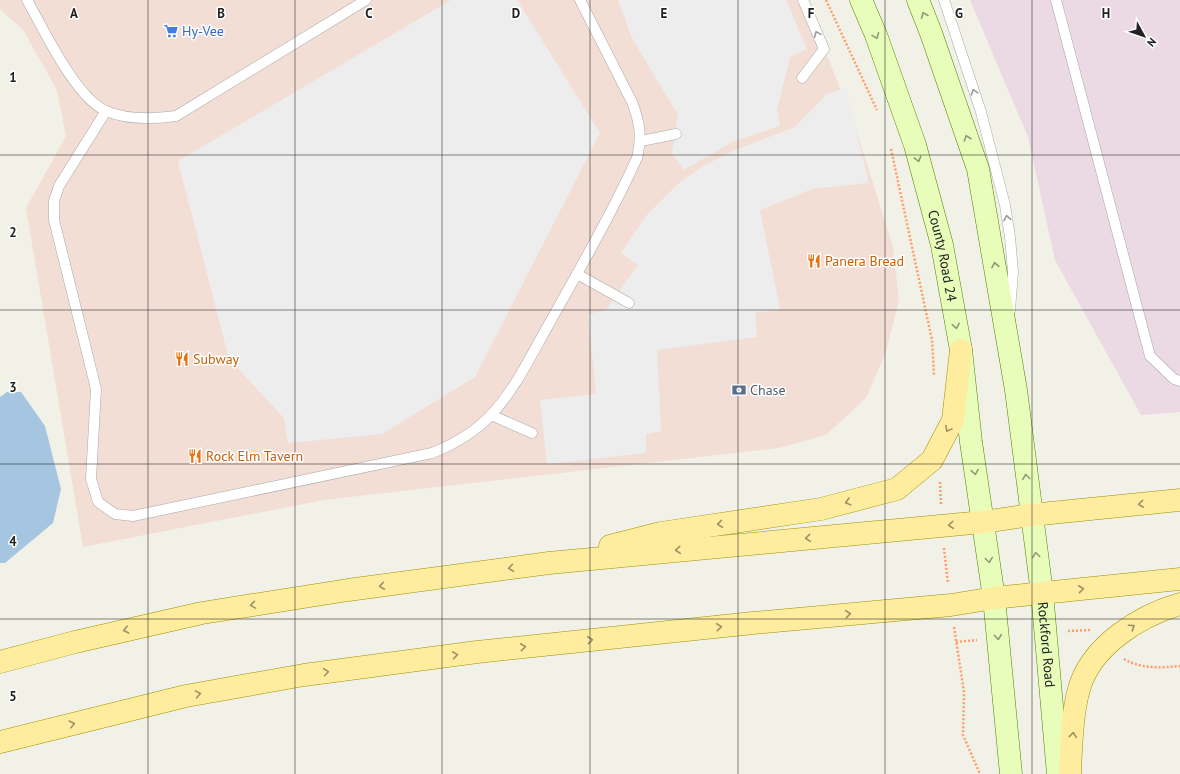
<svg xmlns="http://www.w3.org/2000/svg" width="1180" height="774" viewBox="0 0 1180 774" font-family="'PT Sans',sans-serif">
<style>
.commercial{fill:#f3ded6}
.industrial{fill:#ebd9e3}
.parking{fill:#ededed}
.water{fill:#a6c5e1}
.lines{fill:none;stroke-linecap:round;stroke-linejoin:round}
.lane-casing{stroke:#a8a8a8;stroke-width:11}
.secondary-casing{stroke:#538000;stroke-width:23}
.primary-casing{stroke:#9e9000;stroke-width:23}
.path{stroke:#ff9e6b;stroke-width:2.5;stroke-dasharray:2 2;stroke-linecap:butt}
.lane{stroke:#fff;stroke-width:10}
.secondary{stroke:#e9fdba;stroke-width:22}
.primary{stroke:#ffed9f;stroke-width:22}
.oneway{stroke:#8f9a75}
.oneway2{stroke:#9b9b9b}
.oneway3{stroke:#9b9166}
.grid{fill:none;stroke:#212121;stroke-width:1;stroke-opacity:0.55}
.labels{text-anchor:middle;stroke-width:3;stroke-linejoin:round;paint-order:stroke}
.shop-label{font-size:14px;fill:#366cbe;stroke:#fff;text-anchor:start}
.street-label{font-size:14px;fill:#212121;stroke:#fff}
.food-label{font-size:14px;fill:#c56008;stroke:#fff;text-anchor:start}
.service-label{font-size:14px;fill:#4e5e75;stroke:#fff;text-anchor:start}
.grid-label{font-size:13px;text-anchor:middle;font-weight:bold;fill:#212121;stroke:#fff;stroke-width:3;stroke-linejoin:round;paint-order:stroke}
</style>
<rect width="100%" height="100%" fill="#f2f1e7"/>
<!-- commercial -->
<polygon class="commercial" points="0,0 805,0 854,123 893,247 899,300 885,355 866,398 826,435 779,448 324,500 83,547 26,208 66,136 57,90 23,30 0,9"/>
<!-- industrial -->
<polygon class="industrial" points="970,0 1180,0 1180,412 1141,415 1055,260 1028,137"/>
<!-- parking -->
<g class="parking">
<polygon points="451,0 517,0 600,133 475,377 382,434 288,443 284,418 229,359 178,161"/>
<polygon points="618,0 786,0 807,49 790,57 777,110 780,126 732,142 684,170 672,154 678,115 632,38"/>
<polygon points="846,88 869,183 812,189 760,210 780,309 755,313 757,337 657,350 661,431 646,434 646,453 547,464 540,400 596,394 588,314 606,310 638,265 621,253 646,216 679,183 703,166 735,150 795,127 827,94"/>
</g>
<!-- water -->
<polygon class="water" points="7,392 21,392 45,426 61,489 53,523 5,563 0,563 0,397"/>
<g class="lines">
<defs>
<g id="lane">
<path d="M27 0C44 30 75 97 106 111 127 120 154 119 176 116L366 0"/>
<polyline points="944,0 981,112 1005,205 1010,237 1013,272 1010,310"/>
<polyline points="1056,0 1150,356 1174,379 1180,381"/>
<polyline points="802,78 824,49 803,0"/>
<path d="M106 111 59 186 54 201V220L96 389 91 479 98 502 115 514 133 516 432 453C455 444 475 432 492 414 516 388 531 355 549 324 579 270 611 215 637 158 642 136 640 123 632 102L580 0"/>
<polyline points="641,141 676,134"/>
<polyline points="577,274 629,303"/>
<polyline points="491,415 532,433"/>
</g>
<g id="secondary">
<path id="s1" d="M861 0 876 35 915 145 942 245 961 350 971 442 994 598 1011 774"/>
<path id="s2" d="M918 0 931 33 978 169 1016 390 1042 593 1058 774"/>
</g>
<g id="primary">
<polyline points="610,546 661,533 821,509 897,489 932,460 953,420 961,350"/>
<polyline points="0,662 75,642 202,613 348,590 549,563 983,522 1031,515 1180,500"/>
<polyline points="0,742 186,696 304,675 477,652 753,623 951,605 994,598 1180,579"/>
<path d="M1070 774C1071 748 1072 714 1079 689 1091 646 1139 616 1180 604"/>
</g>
</defs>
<!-- lane casing -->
<use href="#lane" class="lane-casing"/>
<!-- secondary casing -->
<use href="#secondary" class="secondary-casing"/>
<!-- primary casing -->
<use href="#primary" class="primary-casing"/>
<!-- path -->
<g class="path">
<polyline points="826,0 877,110"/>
<polyline points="891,149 932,340 934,375"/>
<polyline points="940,482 941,505"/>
<polyline points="944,548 948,584"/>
<polyline points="954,627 964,692 963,735 980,774"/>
<polyline points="1068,631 1090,630"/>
<polyline points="956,642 977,640"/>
<path d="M1124 659C1141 669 1161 668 1180 666"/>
</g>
<!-- lane -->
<use href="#lane" class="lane"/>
<!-- secondary -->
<use href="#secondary" class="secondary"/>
<!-- primary -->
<use href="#primary" class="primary"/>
</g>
<!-- one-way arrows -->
<defs><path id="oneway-chevron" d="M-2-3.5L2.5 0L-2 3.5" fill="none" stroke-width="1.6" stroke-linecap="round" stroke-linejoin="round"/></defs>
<g class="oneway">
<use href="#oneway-chevron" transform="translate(924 15) rotate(-112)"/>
<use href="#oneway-chevron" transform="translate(876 36) rotate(69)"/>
<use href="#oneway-chevron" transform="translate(967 138) rotate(-109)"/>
<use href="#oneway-chevron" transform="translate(918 159) rotate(75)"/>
<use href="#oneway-chevron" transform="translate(995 265) rotate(-100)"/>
<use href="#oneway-chevron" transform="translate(956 326) rotate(80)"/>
<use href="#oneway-chevron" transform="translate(975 472) rotate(81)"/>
<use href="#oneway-chevron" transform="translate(1026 477) rotate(-97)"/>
<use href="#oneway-chevron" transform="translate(1036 555) rotate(-98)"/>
<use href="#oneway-chevron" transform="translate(989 560) rotate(82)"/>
<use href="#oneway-chevron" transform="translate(998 637) rotate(85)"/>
</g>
<g class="oneway2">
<use href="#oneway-chevron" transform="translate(817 34) rotate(-114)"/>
<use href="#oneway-chevron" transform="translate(974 92) rotate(-108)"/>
<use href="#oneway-chevron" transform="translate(1007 218) rotate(-100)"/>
</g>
<g class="oneway3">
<use href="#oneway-chevron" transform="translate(948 429) rotate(118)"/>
<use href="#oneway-chevron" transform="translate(848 502) rotate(165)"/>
<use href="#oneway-chevron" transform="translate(1141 504) rotate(174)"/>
<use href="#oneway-chevron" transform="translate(720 524) rotate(172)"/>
<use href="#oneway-chevron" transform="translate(951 525) rotate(175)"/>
<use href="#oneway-chevron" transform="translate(808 538) rotate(175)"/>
<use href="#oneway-chevron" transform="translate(678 550) rotate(175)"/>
<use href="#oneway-chevron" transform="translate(511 568) rotate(172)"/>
<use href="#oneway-chevron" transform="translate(382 586) rotate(172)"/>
<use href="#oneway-chevron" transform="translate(1081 589) rotate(-6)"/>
<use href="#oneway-chevron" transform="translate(253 605) rotate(171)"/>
<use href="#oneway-chevron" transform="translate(848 614) rotate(-5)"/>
<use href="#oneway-chevron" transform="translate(719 627) rotate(-6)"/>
<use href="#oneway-chevron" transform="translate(1132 627) rotate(-34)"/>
<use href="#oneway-chevron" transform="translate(126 630) rotate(167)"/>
<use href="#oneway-chevron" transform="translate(590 640) rotate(-6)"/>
<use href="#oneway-chevron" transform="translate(523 647) rotate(-6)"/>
<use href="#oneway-chevron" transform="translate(455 655) rotate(-8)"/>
<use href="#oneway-chevron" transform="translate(326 672) rotate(-8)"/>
<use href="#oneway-chevron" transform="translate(198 694) rotate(-10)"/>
<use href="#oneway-chevron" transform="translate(72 724) rotate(-14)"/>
<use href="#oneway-chevron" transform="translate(1073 735) rotate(-84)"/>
</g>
<!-- grid -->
<path class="grid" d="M148 0V774M295 0V774M442 0V774M590 0V774M738 0V774M885 0V774M1032 0V774M0 155H1180M0 310H1180M0 464H1180M0 619H1180"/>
<!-- icons -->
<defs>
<symbol id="supermarket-bare" viewBox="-9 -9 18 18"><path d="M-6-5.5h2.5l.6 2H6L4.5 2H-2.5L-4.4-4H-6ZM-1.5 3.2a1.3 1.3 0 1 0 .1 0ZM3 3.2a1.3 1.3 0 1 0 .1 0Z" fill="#3f7fe0" stroke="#fff" stroke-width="2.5" paint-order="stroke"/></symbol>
<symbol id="restaurant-bare" viewBox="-9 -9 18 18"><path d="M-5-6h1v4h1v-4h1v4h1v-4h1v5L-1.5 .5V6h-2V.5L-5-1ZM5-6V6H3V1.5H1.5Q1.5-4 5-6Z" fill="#e8710a" stroke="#fff" stroke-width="2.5" paint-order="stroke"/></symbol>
<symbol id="bank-bare" viewBox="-9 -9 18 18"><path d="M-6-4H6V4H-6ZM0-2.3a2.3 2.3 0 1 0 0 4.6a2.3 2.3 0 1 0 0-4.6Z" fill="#5c6f8a" stroke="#fff" stroke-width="2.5" paint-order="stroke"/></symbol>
</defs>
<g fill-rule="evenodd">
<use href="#supermarket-bare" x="161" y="21" width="20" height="20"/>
<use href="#restaurant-bare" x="804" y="251" width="20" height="20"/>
<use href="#restaurant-bare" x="172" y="349" width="20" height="20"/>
<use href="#bank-bare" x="729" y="380" width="20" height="20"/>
<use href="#restaurant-bare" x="185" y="446" width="20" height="20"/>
</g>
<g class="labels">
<!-- shop labels -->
<g class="shop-label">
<text x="182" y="36">Hy-Vee</text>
</g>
<!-- street labels -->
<g class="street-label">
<text dy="5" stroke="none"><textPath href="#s1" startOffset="269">County Road 24</textPath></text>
<text dy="5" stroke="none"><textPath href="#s2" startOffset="660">Rockford Road</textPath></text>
</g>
<!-- food labels -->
<g class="food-label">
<text x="825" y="266">Panera Bread</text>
<text x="193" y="364">Subway</text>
<text x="206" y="461">Rock Elm Tavern</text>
</g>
<!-- service labels -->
<g class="service-label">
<text x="750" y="395">Chase</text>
</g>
</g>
<g class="grid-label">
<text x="74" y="18">A</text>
<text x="221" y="18">B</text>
<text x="369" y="18">C</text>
<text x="516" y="18">D</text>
<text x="664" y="18">E</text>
<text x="811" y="18">F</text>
<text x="959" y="18">G</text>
<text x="1106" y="18">H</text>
<text x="13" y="82">1</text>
<text x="13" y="237">2</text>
<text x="13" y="392">3</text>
<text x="13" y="546">4</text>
<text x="13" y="701">5</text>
</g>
<!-- north arrow -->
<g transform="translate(1144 36) rotate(130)" stroke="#ffffff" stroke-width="3" paint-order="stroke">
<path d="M0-3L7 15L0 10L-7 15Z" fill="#212121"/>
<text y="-6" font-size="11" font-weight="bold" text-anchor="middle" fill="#212121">N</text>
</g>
</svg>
